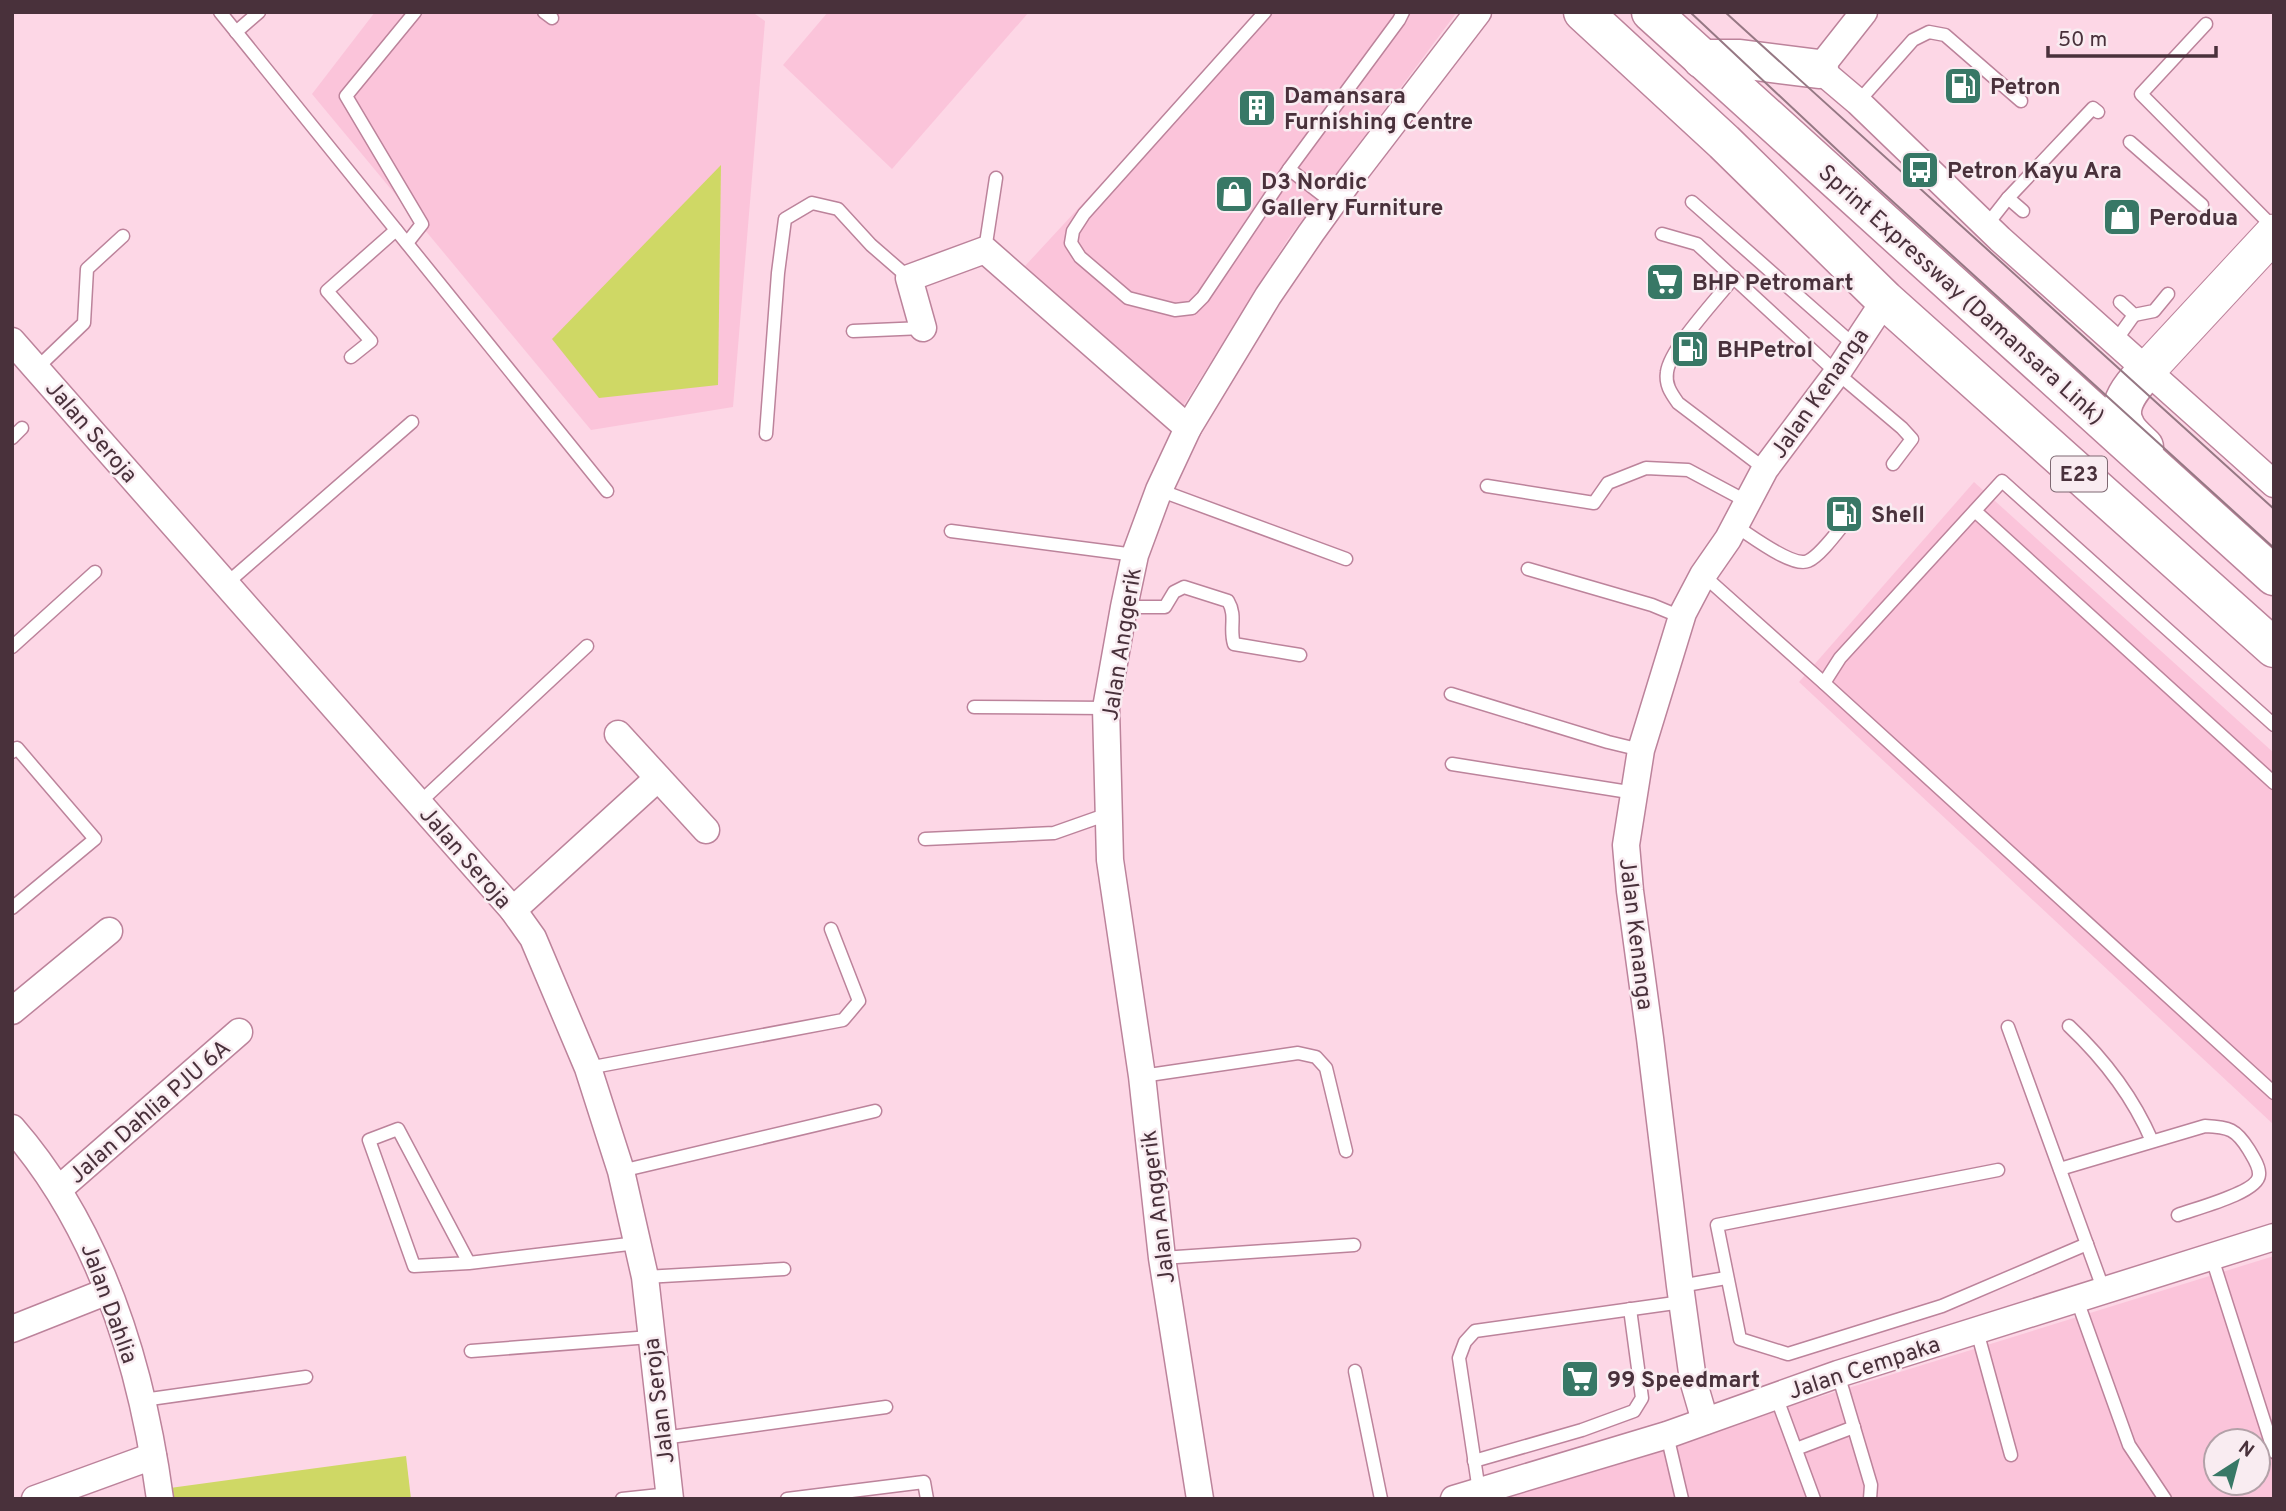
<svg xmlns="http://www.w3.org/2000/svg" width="2286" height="1511" viewBox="0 0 2286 1511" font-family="Overpass,sans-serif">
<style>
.built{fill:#fbc4da;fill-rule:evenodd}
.green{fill:#cfd865}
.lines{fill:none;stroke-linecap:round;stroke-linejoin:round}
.lane-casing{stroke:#bc839b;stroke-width:15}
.street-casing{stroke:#bc839b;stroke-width:29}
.secondary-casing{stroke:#bc839b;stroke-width:39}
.highway-casing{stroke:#bc839b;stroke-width:41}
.lane{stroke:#fff;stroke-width:12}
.street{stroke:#fff;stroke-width:26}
.secondary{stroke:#fff;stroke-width:37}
.highway{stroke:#fff;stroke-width:38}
.tram{stroke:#967884;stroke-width:2}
.labels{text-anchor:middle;stroke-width:5;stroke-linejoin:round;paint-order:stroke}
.shield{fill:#f9ecf1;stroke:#7e6972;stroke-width:2}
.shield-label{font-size:21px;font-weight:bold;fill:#49313b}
.poi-label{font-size:23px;font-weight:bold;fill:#49313b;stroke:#f9ecf1;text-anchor:start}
.street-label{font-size:23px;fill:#49313b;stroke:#f9ecf1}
</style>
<rect width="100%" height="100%" fill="#fdd7e6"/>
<!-- built -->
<g class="built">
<polygon points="375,12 752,12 765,21 733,407 591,430 312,94"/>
<polygon points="828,12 1029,12 892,169 783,65"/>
<polygon points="1260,12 1457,12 1288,239 1182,408 1025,266"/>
<polygon points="1974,482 2274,753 2274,1125 1799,682"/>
<path d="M2274 1256V1499H1490ZM2216 1441H2258V1483H2216Z"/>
</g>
<!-- green -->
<g class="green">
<polygon points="721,165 718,385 599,398 552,339"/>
<polygon points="406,1456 411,1499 171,1499 170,1488"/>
</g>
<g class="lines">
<defs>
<g id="lane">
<polyline points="220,12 607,491"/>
<polyline points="544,12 552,18"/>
<polyline points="1265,12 1084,214 1073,231 1071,243 1080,257 1128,298 1175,310 1192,308 1203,297 1289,169 1399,20 1403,12"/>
<polyline points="2206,24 2141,94 2274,228"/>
<polyline points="236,32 259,12"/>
<polyline points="1858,102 1913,40 1929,32 1945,35 2021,101"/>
<polyline points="2130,142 2202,205"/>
<polyline points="1289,169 1333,203"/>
<polyline points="2008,198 2023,211"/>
<polyline points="1692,202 1854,345"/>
<polyline points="1986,226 2008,198 2093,108 2098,112"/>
<polyline points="1662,234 1697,244 1837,373 1902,428 1912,439 1893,464"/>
<polyline points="407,243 422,224 346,96 415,12"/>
<polyline points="985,250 996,178"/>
<path d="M1734 277C1718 298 1670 348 1667 372 1665 385 1671 393 1678 403L1765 469"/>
<polyline points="2120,302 2134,315 2154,311 2168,294"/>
<polyline points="853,331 923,328"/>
<polyline points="2114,343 2134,315"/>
<polyline points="351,357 371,341 327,291 396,230"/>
<polyline points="37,368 84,323 87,269 123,236"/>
<polyline points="766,434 778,273 785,219 812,203 838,209 871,245 909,278"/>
<polyline points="12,438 22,428"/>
<polyline points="1487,486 1594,503 1608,483 1646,468 1688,470 1746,501"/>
<polyline points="1159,490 1346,559"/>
<polyline points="1975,511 2274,783"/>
<path d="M1734 525C1749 534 1792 568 1808 561 1820 556 1838 531 1847 520"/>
<polyline points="951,531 1135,555"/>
<polyline points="1528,569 1652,605 1681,617"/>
<polyline points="1703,575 1824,683 2274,1093"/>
<polyline points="226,584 412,422"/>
<path d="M1124 607H1165L1174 592 1184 587 1228 601C1237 616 1229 628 1234 644L1300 655"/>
<polyline points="12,647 95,572"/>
<polyline points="1824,683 1840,658 2002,481 2274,725"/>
<polyline points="1451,694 1608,742 1641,750"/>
<polyline points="974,707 1106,708"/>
<polyline points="12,752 17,748 95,839 12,908"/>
<polyline points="1452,764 1635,793"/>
<polyline points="419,803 587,646"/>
<polyline points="925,839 1054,833 1108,814"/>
<path d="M2069 1026C2104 1059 2133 1097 2152 1141"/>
<polyline points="2008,1027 2104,1291"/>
<polyline points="588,1068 843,1020 859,1001 831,929"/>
<polyline points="1142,1076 1298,1053 1316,1057 1326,1068 1346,1151"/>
<path d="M2060 1169 2205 1126C2229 1127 2236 1129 2249 1150 2253 1157 2260 1167 2259 1175 2258 1193 2193 1209 2178 1215"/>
<polyline points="1998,1170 1717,1225 1740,1339 1788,1354 1942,1306 2087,1244"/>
<polyline points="621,1171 875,1111"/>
<polyline points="1162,1258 1354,1245"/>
<polyline points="2212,1258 2274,1452"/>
<polyline points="469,1263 414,1266 369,1140 398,1129 469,1263 637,1243"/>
<polyline points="645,1277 784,1269"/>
<polyline points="1680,1286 1726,1278"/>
<polyline points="2077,1300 2129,1445 2165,1499"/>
<polyline points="1977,1331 2011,1455"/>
<polyline points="471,1351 650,1337"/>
<polyline points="1355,1371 1381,1499"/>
<polyline points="1838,1374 1871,1485 1870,1499"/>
<polyline points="1776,1396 1814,1499"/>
<polyline points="143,1400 306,1377"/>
<polyline points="1667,1435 1682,1499"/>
<polyline points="663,1438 886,1407"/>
<polyline points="1796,1449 1854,1427"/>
<polyline points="1474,1461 1582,1430 1634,1411 1642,1398 1630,1309"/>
<polyline points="1479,1491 1459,1358 1465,1342 1475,1331 1682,1302"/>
<polyline points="622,1499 669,1494"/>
<polyline points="787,1499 924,1482 927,1499"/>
</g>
<g id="street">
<polyline points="1864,12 1819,69 1858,102 2000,239 2274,484"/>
<polyline points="923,328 909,278 985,250 1188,428"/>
<polyline points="12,341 513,910 533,938 588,1068 621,1171 645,1277 670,1499"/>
<polyline points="618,734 706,830"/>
<polyline points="513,910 658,778"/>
<polyline points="12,1011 109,931"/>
<path d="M12 1128C101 1230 142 1366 160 1499"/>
<polyline points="59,1189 239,1032"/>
<polyline points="12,1329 108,1291"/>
<polyline points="1705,1421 1693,1380 1680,1286 1650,1038 1630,891 1626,845 1641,750 1683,613 1703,575 1728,539 1765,469 1837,373 1885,300"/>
<polyline points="35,1499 153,1456"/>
<polyline points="1200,1499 1162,1258 1142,1076 1110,860 1106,708 1124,607 1135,555 1159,490 1188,428 1268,296 1311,233 1350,179 1478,12"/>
<polyline points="1454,1499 1667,1435 1838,1374 2274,1237"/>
</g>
<polyline id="secondary" points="2147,370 2274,233"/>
<g id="highway">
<polyline points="1583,12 1724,142 1885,300 2274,648"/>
<polyline points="1651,12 2274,576"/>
<polyline points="1702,59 1740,59 1819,69"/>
<path d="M2144 447C2138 441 2128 433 2125 425 2114 405 2134 384 2147 370"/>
</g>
</defs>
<!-- lane casing -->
<use href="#lane" class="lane-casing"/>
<!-- street casing -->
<use href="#street" class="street-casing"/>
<!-- secondary casing -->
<use href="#secondary" class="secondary-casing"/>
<!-- highway casing -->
<use href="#highway" class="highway-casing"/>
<!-- lane -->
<use href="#lane" class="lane"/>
<!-- street -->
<use href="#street" class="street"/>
<!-- secondary -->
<use href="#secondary" class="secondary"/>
<!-- highway -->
<use href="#highway" class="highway"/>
<!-- tram -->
<g class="tram">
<polyline points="1690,12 1880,190 2274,548"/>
<polyline points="1725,12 2274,509"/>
</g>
</g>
<!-- icons -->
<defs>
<symbol id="fuel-square" viewBox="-11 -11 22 22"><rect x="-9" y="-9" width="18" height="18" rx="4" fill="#387866" stroke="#f9ecf1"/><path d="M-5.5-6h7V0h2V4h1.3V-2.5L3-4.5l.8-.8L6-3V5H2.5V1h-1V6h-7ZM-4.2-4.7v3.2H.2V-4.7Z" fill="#fff"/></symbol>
<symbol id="building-square" viewBox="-11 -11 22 22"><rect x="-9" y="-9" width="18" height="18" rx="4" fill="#387866" stroke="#f9ecf1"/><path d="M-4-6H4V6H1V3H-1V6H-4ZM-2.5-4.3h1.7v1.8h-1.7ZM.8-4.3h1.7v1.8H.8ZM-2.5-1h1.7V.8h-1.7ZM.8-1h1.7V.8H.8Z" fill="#fff"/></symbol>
<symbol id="bus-square" viewBox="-11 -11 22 22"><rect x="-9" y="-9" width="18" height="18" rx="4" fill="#387866" stroke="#f9ecf1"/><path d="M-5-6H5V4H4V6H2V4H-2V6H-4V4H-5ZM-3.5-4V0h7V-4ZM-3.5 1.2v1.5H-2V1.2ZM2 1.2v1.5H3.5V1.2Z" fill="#fff"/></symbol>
<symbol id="shop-square" viewBox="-11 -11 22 22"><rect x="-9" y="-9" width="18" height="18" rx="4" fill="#387866" stroke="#f9ecf1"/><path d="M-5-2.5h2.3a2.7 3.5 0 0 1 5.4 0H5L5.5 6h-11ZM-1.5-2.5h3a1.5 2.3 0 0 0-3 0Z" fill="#fff"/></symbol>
<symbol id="supermarket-square" viewBox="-11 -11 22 22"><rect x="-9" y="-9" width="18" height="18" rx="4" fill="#387866" stroke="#f9ecf1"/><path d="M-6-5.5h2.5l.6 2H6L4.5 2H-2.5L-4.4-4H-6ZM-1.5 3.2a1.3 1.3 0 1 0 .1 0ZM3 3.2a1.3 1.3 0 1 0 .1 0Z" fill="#fff"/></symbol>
</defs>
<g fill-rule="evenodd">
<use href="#fuel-square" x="1941" y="64" width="44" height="44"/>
<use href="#building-square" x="1235" y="86" width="44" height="44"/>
<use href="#bus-square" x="1898" y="148" width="44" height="44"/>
<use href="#shop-square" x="1212" y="172" width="44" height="44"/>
<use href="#shop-square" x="2100" y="195" width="44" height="44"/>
<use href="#supermarket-square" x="1643" y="260" width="44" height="44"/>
<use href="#fuel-square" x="1668" y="327" width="44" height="44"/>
<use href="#fuel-square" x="1822" y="492" width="44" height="44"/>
<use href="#supermarket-square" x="1558" y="1357" width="44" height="44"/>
</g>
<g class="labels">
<!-- shield labels -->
<rect class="shield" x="2051" y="456.5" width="56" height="35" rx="5"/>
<g class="shield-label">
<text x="2079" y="481">E23</text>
</g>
<!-- poi labels -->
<g class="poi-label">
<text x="1990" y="94">Petron</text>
<text x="1284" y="103">Damansara<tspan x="1284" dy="26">Furnishing Centre</tspan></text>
<text x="1947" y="178">Petron Kayu Ara</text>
<text x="1261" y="189">D3 Nordic<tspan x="1261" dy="26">Gallery Furniture</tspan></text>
<text x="2149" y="225">Perodua</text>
<text x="1692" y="290">BHP Petromart</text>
<text x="1717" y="357">BHPetrol</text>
<text x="1871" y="522">Shell</text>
<text x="1607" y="1387">99 Speedmart</text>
</g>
<!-- street labels -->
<g class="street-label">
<text transform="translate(1962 294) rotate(42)" y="8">Sprint Expressway (Damansara Link)</text>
<text transform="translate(1819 393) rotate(-55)" y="8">Jalan Kenanga</text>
<text transform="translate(92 431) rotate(49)" y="8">Jalan Seroja</text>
<text transform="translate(1121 644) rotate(-81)" y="8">Jalan Anggerik</text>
<text transform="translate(466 857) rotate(49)" y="8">Jalan Seroja</text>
<text transform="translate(1637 934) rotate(83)" y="8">Jalan Kenanga</text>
<text transform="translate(149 1111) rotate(-41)" y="8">Jalan Dahlia PJU 6A</text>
<text transform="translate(1157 1207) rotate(-97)" y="8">Jalan Anggerik</text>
<text transform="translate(110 1303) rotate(70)" y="8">Jalan Dahlia</text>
<text transform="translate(1864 1367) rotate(-18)" y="8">Jalan Cempaka</text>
<text transform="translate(658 1401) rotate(-97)" y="8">Jalan Seroja</text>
</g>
</g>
<!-- border -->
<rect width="2286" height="1511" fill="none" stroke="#49313b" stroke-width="28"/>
<!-- north arrow -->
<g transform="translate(2237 1462) rotate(36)"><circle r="33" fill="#f9ecf1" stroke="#b3a1a8" stroke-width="2"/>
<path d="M0-5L12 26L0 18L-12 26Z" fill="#387866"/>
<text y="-10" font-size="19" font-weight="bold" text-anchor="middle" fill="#49313b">N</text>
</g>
<!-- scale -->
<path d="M2048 46v10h168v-10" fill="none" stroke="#49313b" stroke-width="3.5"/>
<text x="2058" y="46" font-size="21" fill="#49313b" stroke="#f9ecf1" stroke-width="5" paint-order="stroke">50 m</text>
</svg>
